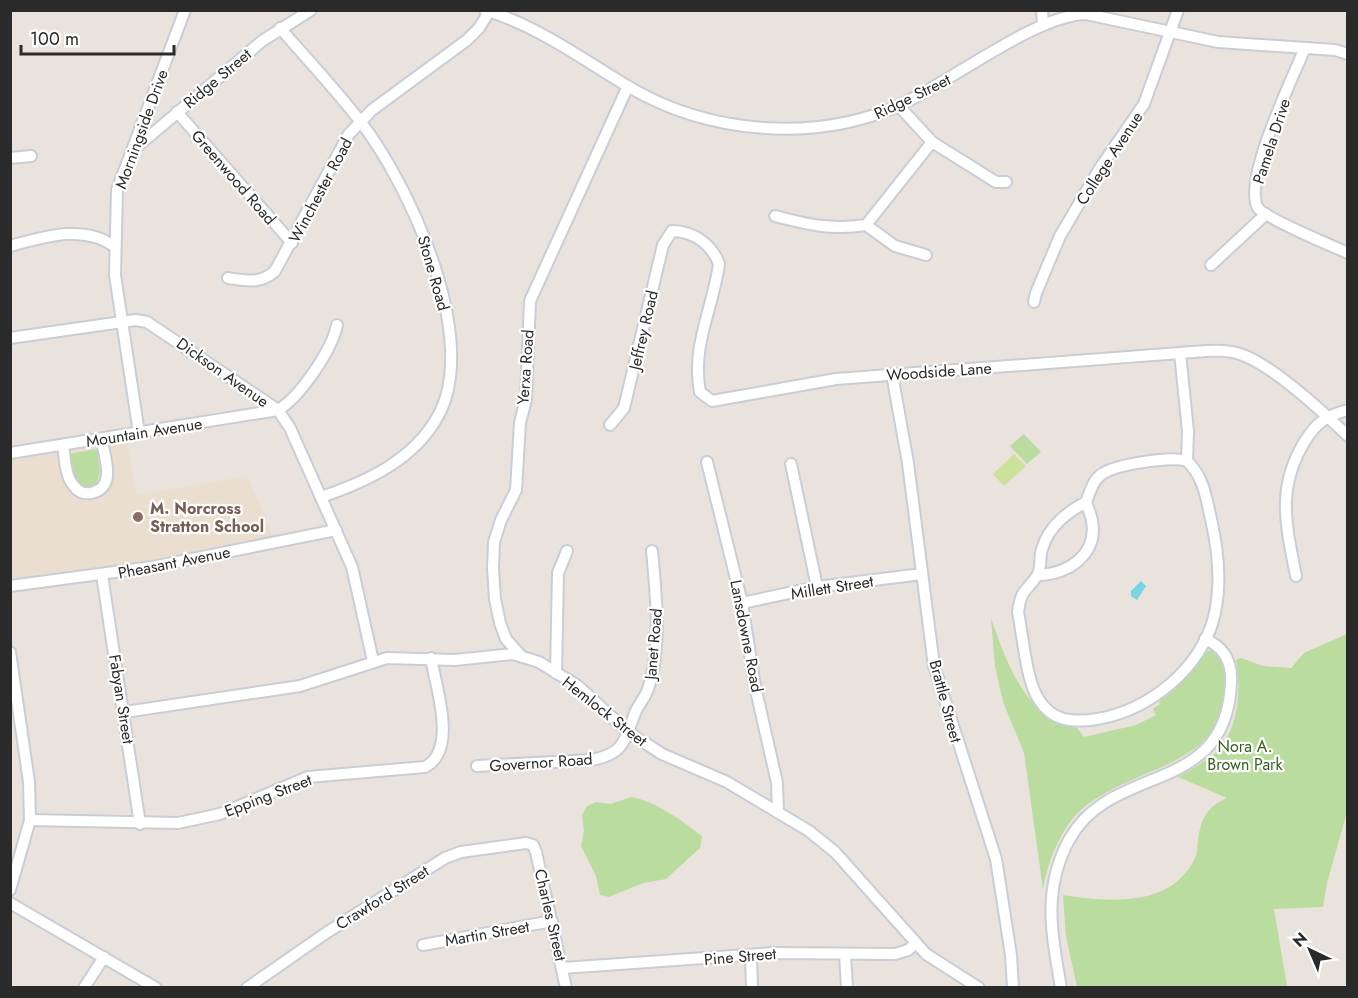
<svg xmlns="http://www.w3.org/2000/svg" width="1358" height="998" viewBox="0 0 1358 998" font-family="Jost,sans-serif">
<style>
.education{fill:#eadece}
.green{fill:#badc9e}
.pitch{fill:#cce29b}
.water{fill:#79d3e3}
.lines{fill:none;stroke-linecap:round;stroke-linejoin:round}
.minor-casing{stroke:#c8cdd6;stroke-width:14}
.minor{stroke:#fff;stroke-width:10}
.education-dot{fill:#8d6e63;stroke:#fff;stroke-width:2}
.labels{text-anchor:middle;stroke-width:4.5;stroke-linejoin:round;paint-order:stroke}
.street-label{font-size:16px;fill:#2a2a2a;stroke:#fff}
.education-label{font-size:16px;font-weight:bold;fill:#785e54;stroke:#fff;text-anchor:start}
.park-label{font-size:16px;fill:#356021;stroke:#fff}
</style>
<rect width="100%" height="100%" fill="#eae3dd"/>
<!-- education -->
<polygon class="education" points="127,440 136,495 247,476 274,538 102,569 11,580 11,458"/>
<!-- green -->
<g class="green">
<polygon points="1024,434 1041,452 1027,464 1010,446"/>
<path d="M97 449 100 471 97 483 88 488C70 484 71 469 69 454Z"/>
<path d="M991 618C1006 661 1026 720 1077 728L1084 737 1136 725 1156 715 1153 709 1160 704 1159 700 1184 679 1203 654 1210 650 1222 658C1246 764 1148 760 1088 804 1063 822 1048 860 1043 889L1024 753 1003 702 995 666Z"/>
<path d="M1347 634V812L1327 883 1323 907 1274 909 1287 986 1077 987 1066 937 1063 895C1108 902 1172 908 1195 858 1198 853 1197 846 1198 840 1201 818 1207 807 1227 798L1178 777C1193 768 1214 758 1224 743 1239 720 1241 686 1236 660L1241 658 1263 666 1291 668 1304 653Z"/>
<path d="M631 797C656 801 682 821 702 836L700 848 666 879 643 883 609 897 600 895 596 876 581 846 584 831 582 815 587 806 596 802 611 804Z"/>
</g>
<!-- pitch -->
<polygon class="pitch" points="1014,454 1026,466 1004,486 993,474"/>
<!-- water -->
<polygon class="water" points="1141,581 1146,586 1137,600 1131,596 1131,591"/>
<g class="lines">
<defs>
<g id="minor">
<path d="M485 10C536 25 584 60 629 87 709 134 815 143 900 105 951 82 1035 15 1086 14L1218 42 1335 50 1348 54"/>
<polyline points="1042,10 1043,25"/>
<path d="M280 28C307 59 335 89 360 121 409 184 481 339 438 416 414 460 366 482 321 497"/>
<path d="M1305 48C1293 77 1242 182 1258 208 1265 218 1332 246 1348 253"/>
<polyline points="899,106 932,142 996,182 1006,182"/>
<polyline points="177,112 292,243"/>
<polyline points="132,151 262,41 311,10"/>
<polyline points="10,158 31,156"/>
<path d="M775 216C809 225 831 230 866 225L932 142"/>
<polyline points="866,225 895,246 926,255"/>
<path d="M10 246C44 237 83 224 114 246"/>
<polyline points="1211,265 1266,214"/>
<path d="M228 278C247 281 261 284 275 271L349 134 372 110 467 40 479 28 490 10"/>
<polyline points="1034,302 1036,293 1060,236 1100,168 1144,104 1178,10"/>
<polyline points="10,338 136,320 147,322 278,410 290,428 352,567 373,661"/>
<polyline points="1180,353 1188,431 1187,461"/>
<polyline points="892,374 908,463 934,666 996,859 1011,955 1013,988"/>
<path d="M610 425 624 408 663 245 672 231C693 231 712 244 719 264 713 308 691 347 700 392L712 401 836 379 1180 353C1199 352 1222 348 1240 354 1273 365 1322 411 1348 436"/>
<polyline points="139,433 115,275 117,190 185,10"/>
<path d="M63 445C65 457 65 477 74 486 78 492 84 494 91 493 117 488 105 457 101 439"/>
<path d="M10 453 278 410C300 397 332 350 337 325"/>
<polyline points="707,462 742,603 755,686 777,783 778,812"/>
<polyline points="791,464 817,587"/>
<polyline points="102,575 140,824"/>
<path d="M1038 575C1068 574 1098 555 1092 521 1091 515 1088 508 1086 502 1090 492 1093 480 1102 474 1117 464 1171 456 1187 461 1204 477 1206 498 1211 519 1219 554 1223 592 1211 627 1192 677 1142 714 1090 720 1069 722 1052 720 1039 700 1026 681 1023 636 1018 612 1021 589 1026 592 1037 576 1042 569 1039 557 1042 549 1049 526 1066 513 1086 502"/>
<path d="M1296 576C1286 525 1276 488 1305 441 1316 423 1327 415 1348 410"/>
<polyline points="10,586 152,567 336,530"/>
<polyline points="742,603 817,587 922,574"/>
<polyline points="10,652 29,782 30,820 10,890"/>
<polyline points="522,657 506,639 500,623 495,599 493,568 494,542 501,520 516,490 520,423 526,399 530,301 628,86"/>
<polyline points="556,673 558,573 567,551"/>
<polyline points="125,712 300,686 387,658 455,660 513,654 539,662 578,686 628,732 662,754 727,782 809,831 835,852 926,954 979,988"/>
<path d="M477 766 592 760C625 753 624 741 635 713 638 705 645 698 648 689 662 649 656 593 652 551"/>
<path d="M30 820 178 823 220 814 308 777 425 767C458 750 436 688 431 658"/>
<polyline points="10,903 156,988"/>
<polyline points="423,945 552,921"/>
<polyline points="845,954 847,988"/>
<polyline points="751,956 752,988"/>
<polyline points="563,968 774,953 895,954 908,950 915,944"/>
<polyline points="84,988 104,957"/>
<polyline points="247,988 326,933 445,858 461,852 526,843 533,845 536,852 566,988"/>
<path d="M1061 988C1052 935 1042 890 1069 840 1112 761 1227 798 1231 682 1232 662 1224 647 1205 639"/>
</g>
</defs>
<!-- minor casing -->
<use href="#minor" class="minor-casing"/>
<!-- minor -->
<use href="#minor" class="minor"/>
</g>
<!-- markers -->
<circle class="education-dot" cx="138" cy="517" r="6"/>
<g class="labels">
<!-- street labels -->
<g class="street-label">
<text transform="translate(217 78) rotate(-40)" y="6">Ridge Street</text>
<text transform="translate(912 96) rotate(-26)" y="6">Ridge Street</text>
<text transform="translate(141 129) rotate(-70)" y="6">Morningside Drive</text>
<text transform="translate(1271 141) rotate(-72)" y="6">Pamela Drive</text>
<text transform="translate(1109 158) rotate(-57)" y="6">College Avenue</text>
<text transform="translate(234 177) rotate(49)" y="6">Greenwood Road</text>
<text transform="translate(320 190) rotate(-62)" y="6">Winchester Road</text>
<text transform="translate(434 273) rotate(74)" y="6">Stone Road</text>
<text transform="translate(643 330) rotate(-77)" y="6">Jeffrey Road</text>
<text transform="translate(525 367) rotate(-86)" y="6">Yerxa Road</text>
<text transform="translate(939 371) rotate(-4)" y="6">Woodside Lane</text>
<text transform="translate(223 372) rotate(35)" y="6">Dickson Avenue</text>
<text transform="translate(144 432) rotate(-9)" y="6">Mountain Avenue</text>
<text transform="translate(174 562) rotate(-11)" y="6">Pheasant Avenue</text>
<text transform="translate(832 587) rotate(-9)" y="6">Millett Street</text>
<text transform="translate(747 636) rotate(79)" y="6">Lansdowne Road</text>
<text transform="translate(653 644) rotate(-85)" y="6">Janet Road</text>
<text transform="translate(122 699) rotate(81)" y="6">Fabyan Street</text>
<text transform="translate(946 701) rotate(75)" y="6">Brattle Street</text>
<text transform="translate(605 711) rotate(38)" y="6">Hemlock Street</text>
<text transform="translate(541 762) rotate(-4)" y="6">Governor Road</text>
<text transform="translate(268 795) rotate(-21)" y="6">Epping Street</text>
<text transform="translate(382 897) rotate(-32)" y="6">Crawford Street</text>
<text transform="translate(551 915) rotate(77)" y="6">Charles Street</text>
<text transform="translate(487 933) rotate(-10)" y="6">Martin Street</text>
<text transform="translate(740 956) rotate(-5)" y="6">Pine Street</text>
</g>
<!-- education labels -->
<g class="education-label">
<text x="150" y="514">M. Norcross<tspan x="150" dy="18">Stratton School</tspan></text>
</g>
<!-- park labels -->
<g class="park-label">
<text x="1245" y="752">Nora A.<tspan x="1245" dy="18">Brown Park</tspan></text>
</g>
</g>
<!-- border -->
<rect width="1358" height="998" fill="none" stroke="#2a2a2a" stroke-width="24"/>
<!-- north arrow -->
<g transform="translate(1310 950) rotate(316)" stroke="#ffffff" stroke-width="4.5" paint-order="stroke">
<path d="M0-4.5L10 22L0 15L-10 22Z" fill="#2a2a2a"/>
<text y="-9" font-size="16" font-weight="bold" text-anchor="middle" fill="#2a2a2a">N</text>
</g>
<!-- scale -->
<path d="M21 45v9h153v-9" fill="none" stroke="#2a2a2a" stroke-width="3"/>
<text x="30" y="45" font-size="18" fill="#2a2a2a" stroke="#ffffff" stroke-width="4.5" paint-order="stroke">100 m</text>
</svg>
